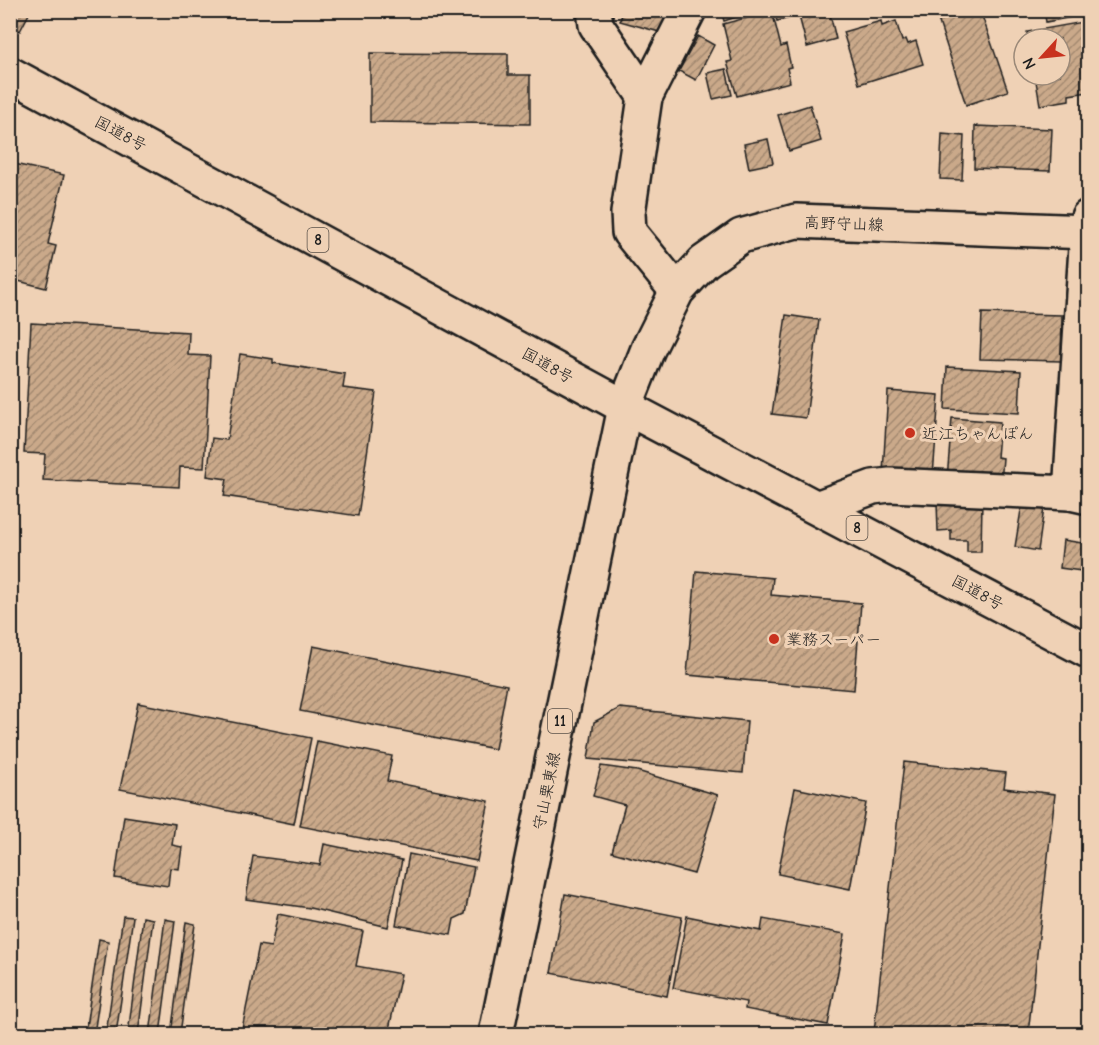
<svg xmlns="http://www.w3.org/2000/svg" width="1099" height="1045" viewBox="0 0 1099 1045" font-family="'Comic Neue','Klee One',sans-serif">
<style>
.building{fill:url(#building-hatch);stroke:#1c1c1c;stroke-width:1.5}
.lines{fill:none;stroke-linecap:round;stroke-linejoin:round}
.minor-casing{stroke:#1c1c1c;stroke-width:38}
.major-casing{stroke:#1c1c1c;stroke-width:38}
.highway-casing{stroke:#1c1c1c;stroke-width:38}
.minor{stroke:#efd1b5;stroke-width:33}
.major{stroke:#efd1b5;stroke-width:33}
.highway{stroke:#efd1b5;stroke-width:33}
.poi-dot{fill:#c8321e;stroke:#efd1b5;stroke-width:2}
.labels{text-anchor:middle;stroke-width:6;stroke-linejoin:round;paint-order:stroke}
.shield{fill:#efd1b5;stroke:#5b524a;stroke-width:1.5}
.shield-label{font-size:15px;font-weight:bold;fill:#1c1c1c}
.street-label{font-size:16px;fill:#1c1c1c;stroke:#efd1b5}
.poi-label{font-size:16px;fill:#1c1c1c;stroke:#efd1b5;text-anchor:start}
</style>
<defs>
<pattern id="building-hatch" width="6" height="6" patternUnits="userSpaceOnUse" patternTransform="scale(1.5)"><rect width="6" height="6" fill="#caa98a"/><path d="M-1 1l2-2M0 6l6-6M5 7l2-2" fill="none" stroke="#a38970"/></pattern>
</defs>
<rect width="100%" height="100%" fill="#efd1b5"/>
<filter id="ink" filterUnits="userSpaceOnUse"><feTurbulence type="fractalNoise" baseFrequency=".0167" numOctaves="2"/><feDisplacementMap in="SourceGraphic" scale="12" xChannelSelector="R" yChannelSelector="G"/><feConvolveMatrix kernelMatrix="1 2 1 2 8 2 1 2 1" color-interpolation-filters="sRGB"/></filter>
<g filter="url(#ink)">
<!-- building -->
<g class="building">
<polygon points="10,10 31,10 20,31 10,25"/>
<polygon points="623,10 669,10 663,33 620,21"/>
<polygon points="721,10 758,10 724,21"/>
<polygon points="774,10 829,10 836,39 807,47 799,16 777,21"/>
<polygon points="935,10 980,10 1008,91 966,105"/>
<polygon points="1044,10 1088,10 1088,14 1046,22"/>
<polygon points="772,11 781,47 786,45 791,67 787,68 790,82 737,96 727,62 732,61 723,24"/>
<polygon points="881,21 882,26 896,21 902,41 906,39 908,44 916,41 923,64 859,84 843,32"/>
<polygon points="1083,22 1088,54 1088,92 1069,95 1069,100 1040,105 1035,75 1060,75 1060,39 1028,39 1027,32"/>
<polygon points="698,36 714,45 696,80 679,71"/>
<polygon points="370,53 508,54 508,75 530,75 530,124 370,122"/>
<polygon points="726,69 732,95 713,99 707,73"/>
<polygon points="810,105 821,141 789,151 778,115"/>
<polygon points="975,126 1052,129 1050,171 974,168"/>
<polygon points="942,134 964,136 962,180 940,179"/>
<polygon points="768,139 773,163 749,168 744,144"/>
<polygon points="10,163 64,175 48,244 56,246 46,288 10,279"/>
<polygon points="982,313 1062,315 1061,361 980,359"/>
<polygon points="786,315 819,320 806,418 772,414"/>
<polygon points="31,323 189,332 188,355 210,356 204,468 180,467 179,487 43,480 45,454 24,453"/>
<polygon points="240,354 273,359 273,363 345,374 343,388 376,392 358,516 224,496 227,479 207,476 212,438 227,440"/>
<polygon points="947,367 1021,371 1019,413 945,409"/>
<polygon points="888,391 939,395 933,476 883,472"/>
<polygon points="952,418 1000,422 997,457 1003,458 1001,483 947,479"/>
<polygon points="982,501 981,552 967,552 967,540 951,540 951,530 938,531 937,502"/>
<polygon points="1022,504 1044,508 1038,551 1015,547"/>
<polygon points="1063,540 1088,544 1088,572 1060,568"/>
<polygon points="696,571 773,578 771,595 861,603 854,690 687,675"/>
<polygon points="313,646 507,685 495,749 300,711"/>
<polygon points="138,703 311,738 294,824 120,789"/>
<polygon points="620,708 747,721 743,773 588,759 594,722"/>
<polygon points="317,741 392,756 387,781 489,801 477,861 300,826"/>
<polygon points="904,762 1006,773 1004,788 1055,794 1028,1034 874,1032"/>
<polygon points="601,766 637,771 718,795 694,874 612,852 625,805 593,796"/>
<polygon points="795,788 866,803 850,889 778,874"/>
<polygon points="124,816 175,824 172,845 182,847 179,869 170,868 168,886 115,878"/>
<polygon points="324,844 402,860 388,927 310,908 246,899 253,856 320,865"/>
<polygon points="409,854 474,867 465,914 454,919 451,935 396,925"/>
<polygon points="565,894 682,917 667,996 551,973"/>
<polygon points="278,914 363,931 356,966 401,974 388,1034 241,1034 259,945 271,947"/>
<polygon points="123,916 133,917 116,1034 106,1034"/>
<polygon points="687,916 761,931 763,919 845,934 828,1025 745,1009 746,1002 673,988"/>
<polygon points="143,917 153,919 138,1034 128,1034"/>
<polygon points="165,919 175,921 160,1034 150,1034"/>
<polygon points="186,922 195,924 180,1034 171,1034"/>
<polygon points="99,939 108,941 94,1034 85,1034"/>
</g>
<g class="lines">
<defs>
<g id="minor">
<polyline points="594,10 596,25 645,97"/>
<polyline points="677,291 629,232 628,213 645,97 689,10"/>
<polyline points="1070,493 1088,217"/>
<polyline points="819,507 873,487 890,485 1070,493 1088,497"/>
</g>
<polyline id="major" points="496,1034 625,407 648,349 677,291 704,262 741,236 796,221 1088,232"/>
<polyline id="highway" points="10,74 625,407 1088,651"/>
</defs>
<!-- minor casing -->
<use href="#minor" class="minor-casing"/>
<!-- major casing -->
<use href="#major" class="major-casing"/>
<!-- highway casing -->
<use href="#highway" class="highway-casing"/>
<!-- minor -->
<use href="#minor" class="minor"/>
<!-- major -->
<use href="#major" class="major"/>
<!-- highway -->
<use href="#highway" class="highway"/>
</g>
</g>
<!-- markers -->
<g class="poi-dot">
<circle cx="910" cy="433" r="6"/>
<circle cx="774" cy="639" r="6"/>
</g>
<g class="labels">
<!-- shield labels -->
<g class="shield">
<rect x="307.5" y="228" width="21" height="24" rx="4.5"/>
<rect x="846.5" y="516" width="21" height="24" rx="4.5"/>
<rect x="548" y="709" width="24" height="24" rx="4.5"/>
</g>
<g class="shield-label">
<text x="318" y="245">8</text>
<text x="857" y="533">8</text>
<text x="560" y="726">11</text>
</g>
<!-- street labels -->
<g class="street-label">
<text transform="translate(121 133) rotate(28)" y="6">国道8号</text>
<text transform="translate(844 223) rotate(2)" y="6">高野守山線</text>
<text transform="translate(548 365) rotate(29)" y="6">国道8号</text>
<text transform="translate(978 592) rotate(28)" y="6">国道8号</text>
<text transform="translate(546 791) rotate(-78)" y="6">守山栗東線</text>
</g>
<!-- poi labels -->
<g class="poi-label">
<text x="922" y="439">近江ちゃんぽん</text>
<text x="786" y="645">業務スーパー</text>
</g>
</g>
<!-- margin -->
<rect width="1099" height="1045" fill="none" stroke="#efd1b5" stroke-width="36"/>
<rect x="18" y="18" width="1063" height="1009" fill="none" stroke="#1c1c1c" stroke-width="2" filter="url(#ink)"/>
<!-- north arrow -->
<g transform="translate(1042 57) rotate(243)"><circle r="28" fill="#efd1b5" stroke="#9b8978" stroke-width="1.5"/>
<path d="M0-4.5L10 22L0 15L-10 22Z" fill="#c8321e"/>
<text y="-9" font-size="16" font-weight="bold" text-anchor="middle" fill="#1c1c1c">N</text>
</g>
</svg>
